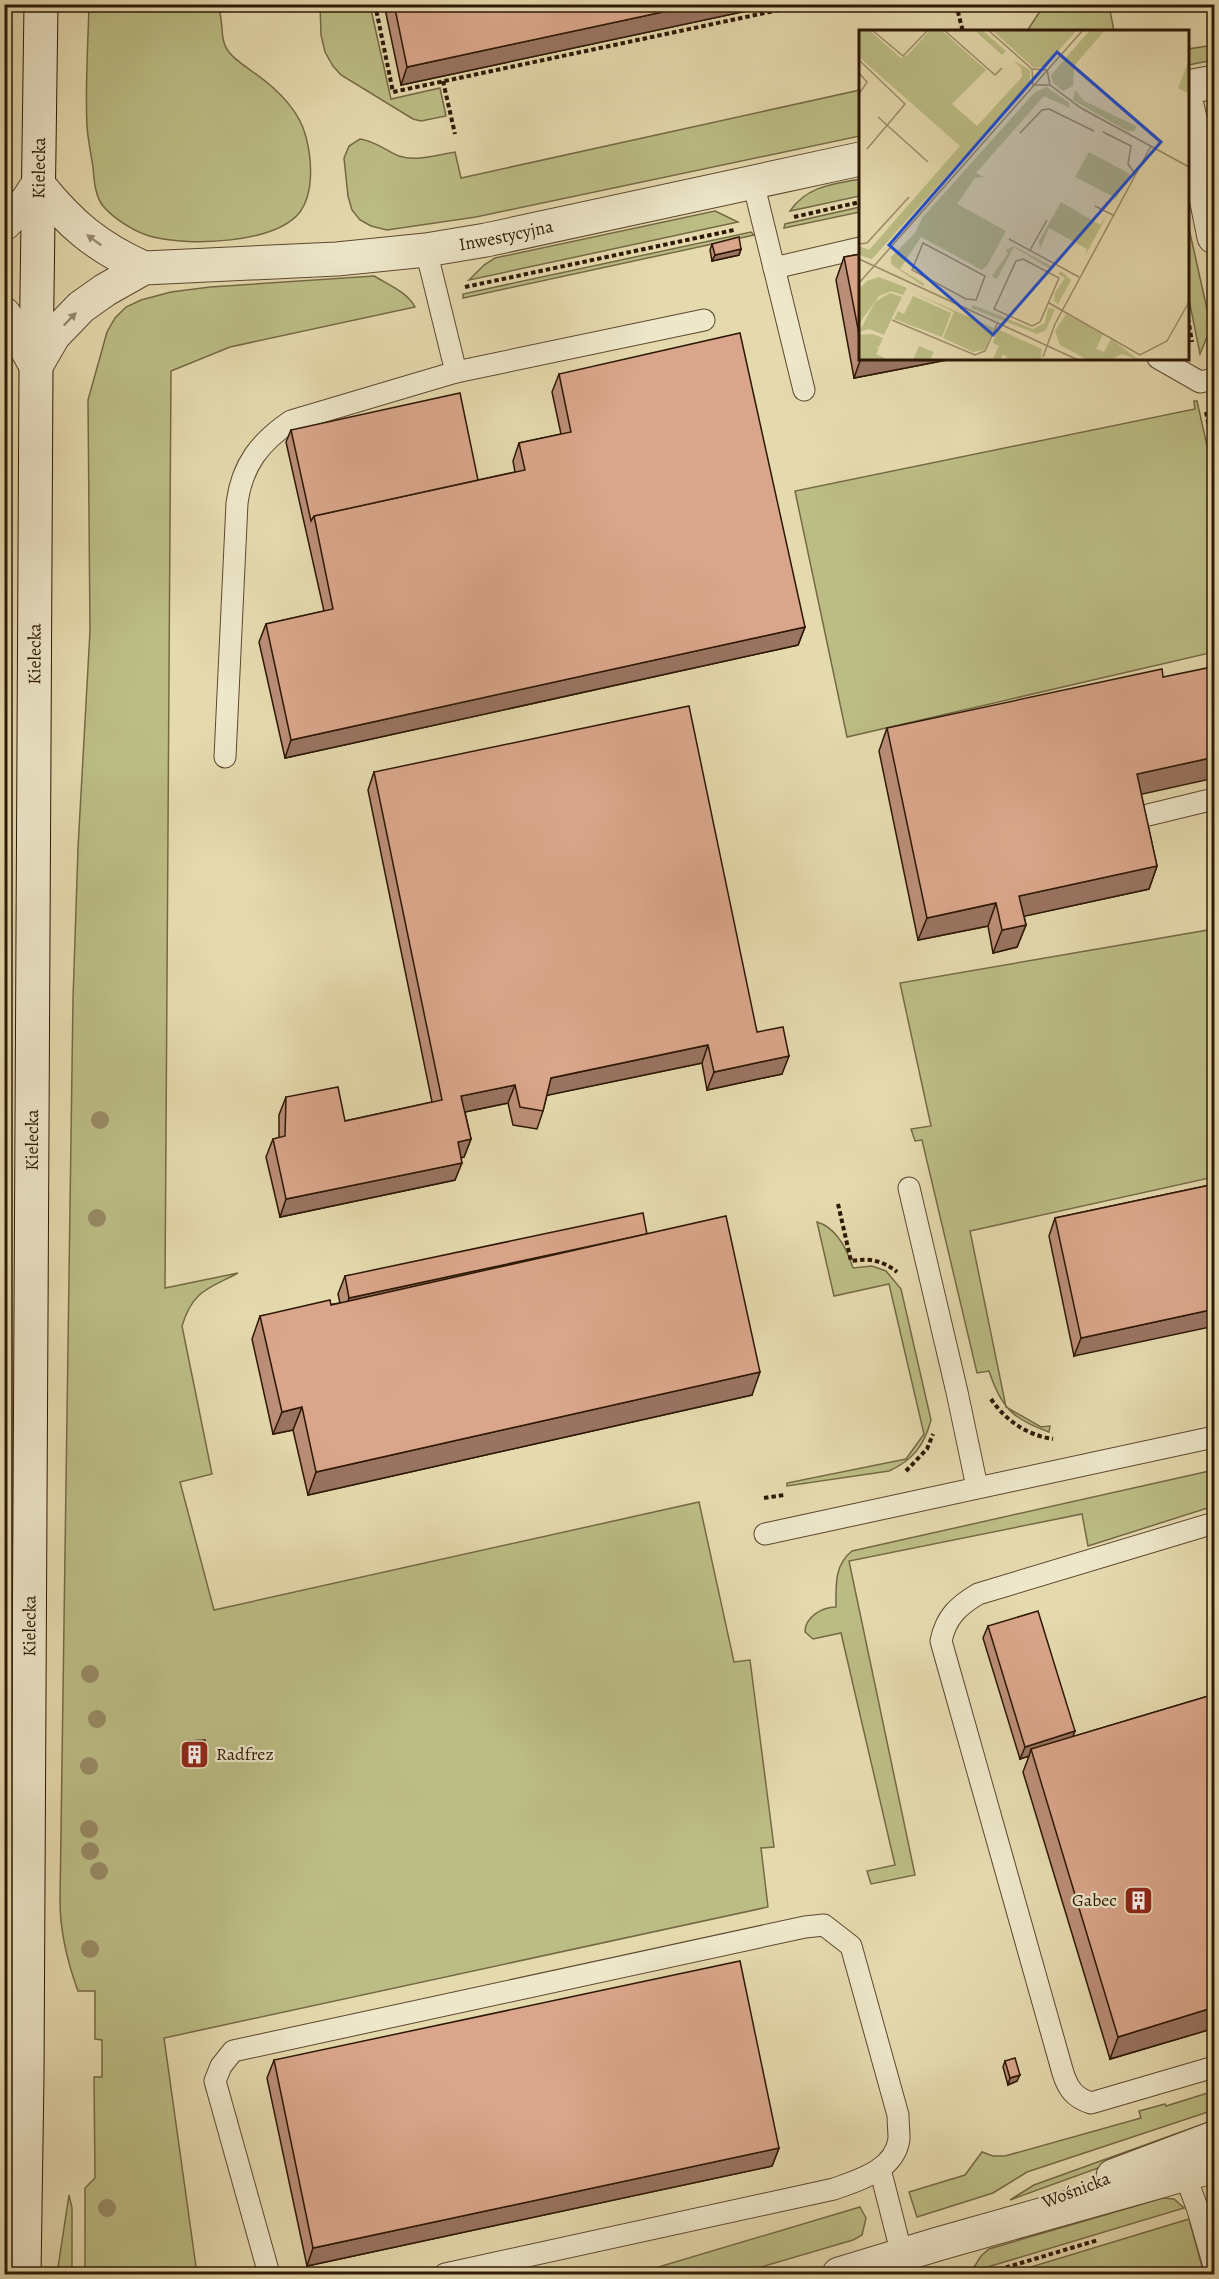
<svg xmlns="http://www.w3.org/2000/svg" width="1219" height="2279" viewBox="0 0 1219 2279" font-family="Alegreya,serif">
<style>
.green{fill:#bcbd85;stroke:#756a45;stroke-width:1.5}
.lines{fill:none;stroke-linecap:round;stroke-linejoin:round}
.service-casing{stroke:#5c482f;stroke-width:23}
.minor-casing{stroke:#5c482f;stroke-width:35}
.tertiary-casing{stroke:#5c482f;stroke-width:35}
.secondary-casing{stroke:#2e1805;stroke-width:35}
.path{stroke:#2e1805;stroke-width:4;stroke-dasharray:4.5 3;stroke-linecap:butt}
.service{stroke:#eee7ca;stroke-width:21}
.minor{stroke:#eee7ca;stroke-width:33}
.tertiary{stroke:#eee7ca;stroke-width:33}
.secondary{stroke:#eee7ca;stroke-width:33}
.tree{fill:#988b66}
.wall{fill:#bb8f78;stroke:#2e1805;stroke-width:1.5}
.shaded-wall{fill:#997461;stroke:#2e1805;stroke-width:1.5}
.building{fill:#daa68b;stroke:#2e1805;stroke-width:1.5}
.oneway{fill:#988a71}
.labels{text-anchor:middle;stroke-width:4.5;stroke-linejoin:round;paint-order:stroke}
.street-label{font-size:18px;fill:#2e1805;stroke:#eee7ca}
.poi-label{font-size:18px;fill:#2e1805;stroke:#eee7ca;text-anchor:start}
.inset-road{fill:none;stroke:#9c8c6a;stroke-width:1.5}
.view{fill:#1d4ed8;fill-opacity:0.15;stroke:#1d4ed8;stroke-width:3}
.inset-edge{fill:none;stroke:#2e1805;stroke-width:3}
</style>
<rect width="100%" height="100%" fill="#e5daae"/>
<filter id="stains"><feTurbulence type="fractalNoise" baseFrequency=".00333" numOctaves="4"/><feColorMatrix values="0 0 0 0 .2 0 0 0 0 .09 0 0 0 0 .02 0 0 0 .5 -.17"/></filter>
<radialGradient id="worn" r=".72"><stop offset=".6" stop-color="#630" stop-opacity="0"/><stop offset="1" stop-color="#630" stop-opacity=".3"/></radialGradient>
<!-- green -->
<g class="green">
<path d="M89 5H217C225 17 218 39 229 52 235 60 245 66 253 72 276 88 299 109 306 137 312 160 314 193 300 212 275 244 189 246 153 237 136 233 114 219 103 206 95 196 94 180 93 167 91 154 88 140 87 127 85 86 88 45 89 5Z"/>
<polygon points="320,5 370,5 391,99 440,88 446,116 421,121 413,119 341,75 333,66 325,52 321,35"/>
<polygon points="1044,5 1109,5 1114,31 1027,31"/>
<polygon points="1214,45 1214,60 1188,65 1188,49"/>
<path d="M860 90V136L476 217 387 230 371 226 360 220 352 210 348 196 344 158 349 146 360 139C375 141 385 150 399 156 416 162 437 155 455 152L461 178Z"/>
<path d="M860 179V196L790 211C807 186 833 184 860 179Z"/>
<polygon points="860,207 860,212 784,228 785,224"/>
<polygon points="715,211 738,222 469,280 484,265 495,258"/>
<polygon points="1188,224 1211,327 1200,354 1188,295"/>
<polygon points="751,232 754,235 463,298 463,294"/>
<path d="M374 276C389 285 407 292 415 307L230 347 171 371 165 1288 238 1273C208 1289 193 1290 182 1326L212 1474 180 1482 214 1610 699 1502 734 1662 750 1660 774 1847 761 1848 768 1907 164 2038 197 2274H85V2188L95 2178 94 2077H102V2040L95 2039V1991H78C67 1961 60 1933 60 1901L73 999 78 848 90 631 88 400 107 332 115 318 126 307 141 300 171 292 210 287Z"/>
<polygon points="1194,401 1197,401 1214,477 1214,652 847,737 795,491 1195,409"/>
<path d="M1214 929V1177L970 1231 1006 1407 1041 1427 1050 1426 1049 1432C1012 1419 1001 1407 989 1371L977 1373 922 1140 915 1141 911 1129 931 1126 900 983Z"/>
<path d="M817 1222C837 1228 847 1249 853 1268L872 1266 886 1271 901 1289 931 1420C924 1446 913 1460 889 1471L787 1486V1483L906 1459 924 1434 889 1284 834 1296Z"/>
<path d="M1214 1470V1506L1088 1546 1082 1514 849 1561 915 1875 871 1884 867 1871 895 1865 841 1633 813 1639 805 1632C805 1617 822 1607 836 1607 836 1586 834 1565 852 1551Z"/>
<polygon points="1214,2091 1214,2110 1027,2172 993,2193 917,2217 909,2192 965,2175 982,2152 993,2156 1005,2156 1141,2118 1139,2111 1165,2104 1166,2106"/>
<polygon points="1214,2120 1214,2126 1010,2200 1034,2185"/>
<polygon points="69,2195 72,2208 72,2274 57,2274"/>
<polygon points="1163,2198 1174,2199 1184,2208 971,2272 981,2256 989,2249"/>
<polygon points="860,2207 866,2218 862,2235 853,2240 737,2274 635,2274"/>
<polygon points="1189,2219 1204,2274 1008,2274"/>
</g>
<g class="lines">
<defs>
<g id="service">
<polyline points="753,182 804,390"/>
<polyline points="426,250 456,372"/>
<polyline points="774,268 860,248"/>
<polyline points="1158,358 1200,382 1214,379"/>
<path d="M225 757 237 503C242 465 260 442 291 421L456 372 704 320"/>
<polyline points="1148,815 1214,799"/>
<polyline points="909,1188 957,1392 977,1487"/>
<path d="M1214 1523 978 1594C958 1606 946 1617 941 1641L1063 2073C1068 2089 1075 2098 1091 2103L1214 2067"/>
<polyline points="765,1534 1214,1437"/>
<polyline points="1181,2164 1198,2210 1214,2266"/>
<polyline points="880,2169 902,2255"/>
<path d="M269 2274 215 2081 221 2066 233 2051 805 1927 824 1925 851 1946 898 2115C898 2122 899 2131 899 2139 895 2170 859 2180 834 2189L445 2274"/>
</g>
<g id="minor">
<polyline points="1188,87 1214,82"/>
<polyline points="1188,109 1214,237"/>
<path d="M4 224 27 201 38 184C70 224 97 247 144 268"/>
<polyline points="4,314 20,337 36,366"/>
<path id="s1" d="M36 366 54 335 81 307 105 290 144 268 337 259 426 250 486 240 860 159"/>
</g>
<g id="tertiary">
<polyline points="1113,2176 1214,2138"/>
<polyline points="839,2274 938,2244 1214,2166"/>
</g>
<g id="secondary">
<path id="s2" d="M24 2274 27 2076 36 366 41 4"/>
</g>
</defs>
<!-- service casing -->
<use href="#service" class="service-casing"/>
<!-- minor casing -->
<use href="#minor" class="minor-casing"/>
<!-- tertiary casing -->
<use href="#tertiary" class="tertiary-casing"/>
<!-- secondary casing -->
<use href="#secondary" class="secondary-casing"/>
<!-- path -->
<g class="path">
<polyline points="375,4 393,92 807,4"/>
<polyline points="956,4 963,32"/>
<polyline points="443,81 455,134"/>
<polyline points="794,217 860,202"/>
<polyline points="465,287 734,230"/>
<polyline points="1188,318 1192,342"/>
<polyline points="1206,412 1214,452"/>
<path d="M838 1204 851 1261C869 1258 882 1260 897 1272"/>
<path d="M991 1399C1006 1421 1027 1435 1053 1439"/>
<polyline points="906,1471 927,1449 933,1434"/>
<polyline points="764,1498 784,1495"/>
<polyline points="984,2274 1098,2240"/>
</g>
<!-- service -->
<use href="#service" class="service"/>
<!-- minor -->
<use href="#minor" class="minor"/>
<!-- tertiary -->
<use href="#tertiary" class="tertiary"/>
<!-- secondary -->
<use href="#secondary" class="secondary"/>
</g>
<!-- trees -->
<g class="tree">
<circle cx="100" cy="1120" r="9"/>
<circle cx="97" cy="1218" r="9"/>
<circle cx="90" cy="1674" r="9"/>
<circle cx="97" cy="1719" r="9"/>
<circle cx="89" cy="1766" r="9"/>
<circle cx="89" cy="1829" r="9"/>
<circle cx="90" cy="1851" r="9"/>
<circle cx="99" cy="1871" r="9"/>
<circle cx="90" cy="1949" r="9"/>
<circle cx="107" cy="2208" r="9"/>
</g>
<!-- wall -->
<g class="wall">
<polygon points="384,4 779,4 401,85"/>
<polygon points="712,244 741,249 739,255 712,261 710,250"/>
<polygon points="861,254 861,358 957,358 854,378 836,280 844,257"/>
<polygon points="559,374 805,627 798,645 285,758 259,642 266,624 324,611 286,442 291,430 478,480 515,472 513,461 519,443 561,434 552,392"/>
<polygon points="887,728 1141,794 1157,866 1149,889 1024,916 1026,925 1017,947 993,953 988,926 918,940 879,751"/>
<polygon points="374,772 757,1032 782,1074 707,1090 702,1063 547,1095 543,1111 537,1129 513,1125 508,1103 465,1112 471,1139 464,1157 461,1158 455,1180 280,1217 266,1157 273,1139 279,1138 279,1115 286,1097 345,1121 432,1102 368,790"/>
<polygon points="1215,1184 1074,1356 1049,1236 1055,1218"/>
<polygon points="647,1234 752,1395 308,1495 293,1430 273,1434 252,1339 260,1316 340,1303 338,1294 345,1276"/>
<polygon points="988,1626 1075,1731 1072,1737 1215,1694 1215,2028 1110,2059 1023,1772 1029,1756 1020,1759 983,1638"/>
<polygon points="189,1741 203,1760 187,1761 187,1747"/>
<polygon points="274,2060 779,2148 772,2166 307,2266 267,2078"/>
<polygon points="1005,2061 1017,2081 1008,2085 1003,2067"/>
</g>
<!-- shaded-wall -->
<g class="shaded-wall">
<polygon points="700,4 779,4 401,85 407,67"/>
<polygon points="741,249 739,255 712,261 715,255"/>
<polygon points="861,358 957,358 854,378"/>
<polygon points="805,627 798,645 285,758 291,740"/>
<polygon points="1215,757 1215,778 1129,797 1137,774"/>
<polygon points="1157,866 1149,889 1011,919 1019,896"/>
<polygon points="996,903 988,926 918,940 927,918"/>
<polygon points="1026,925 1017,947 993,953 1002,930"/>
<polygon points="708,1045 702,1063 544,1096 551,1078"/>
<polygon points="789,1056 782,1074 707,1090 714,1072"/>
<polygon points="515,1085 508,1103 455,1114 461,1096"/>
<polygon points="471,1139 464,1157 451,1160 458,1142"/>
<polygon points="462,1163 455,1180 280,1217 286,1199"/>
<polygon points="647,1234 343,1316 349,1298"/>
<polygon points="1215,1309 1215,1326 1074,1356 1081,1338"/>
<polygon points="760,1372 752,1395 308,1495 316,1472"/>
<polygon points="302,1407 293,1430 273,1434 282,1412"/>
<polygon points="1075,1731 1070,1744 1031,1749 1029,1756 1020,1759 1025,1747"/>
<polygon points="205,1754 203,1760 187,1761 189,1755"/>
<polygon points="1215,2007 1215,2028 1110,2059 1118,2037"/>
<polygon points="1020,2075 1017,2081 1008,2085 1010,2078"/>
<polygon points="779,2148 772,2166 307,2266 313,2248"/>
</g>
<!-- building -->
<g class="building">
<polygon points="394,4 700,4 407,67"/>
<polygon points="739,237 741,249 715,255 712,244"/>
<polygon points="861,254 861,344 844,257"/>
<polygon points="740,333 805,627 291,740 266,624 333,609 314,516 525,470 519,443 571,432 559,374"/>
<polygon points="460,393 478,480 314,516 311,521 291,430"/>
<polygon points="1207,668 1215,704 1215,757 1137,774 1157,866 1019,896 1026,925 1002,930 996,903 927,918 887,728 1162,669 1163,677"/>
<polygon points="689,706 757,1032 783,1027 789,1056 714,1072 708,1045 551,1078 543,1111 520,1107 515,1085 461,1096 471,1139 458,1142 462,1163 286,1199 273,1139 285,1136 286,1097 338,1087 345,1121 442,1100 374,772"/>
<polygon points="1215,1184 1215,1309 1081,1338 1055,1218"/>
<polygon points="643,1213 647,1234 349,1298 345,1276"/>
<polygon points="726,1216 760,1372 316,1472 302,1407 282,1412 260,1316 330,1300 331,1305"/>
<polygon points="1038,1611 1075,1731 1025,1747 988,1626"/>
<polygon points="1215,1694 1215,2007 1118,2037 1031,1749"/>
<polygon points="205,1740 205,1754 189,1755 189,1741"/>
<polygon points="740,1961 779,2148 313,2248 274,2060"/>
<polygon points="1015,2058 1020,2075 1010,2078 1005,2061"/>
</g>
<!-- one-way arrows -->
<defs><path id="oneway-solid" d="M-6-.8H1V-3.2L6.5 0L1 3.2V.8H-6Z" transform="scale(1.5)"/></defs>
<g class="oneway">
<use href="#oneway-solid" transform="translate(94 240) rotate(-144)"/>
<use href="#oneway-solid" transform="translate(70 319) rotate(-46)"/>
</g>
<!-- icons -->
<defs>
<symbol id="building-square" viewBox="-11 -11 22 22"><rect x="-9" y="-9" width="18" height="18" rx="4" fill="#8f2418" stroke="#eee7ca"/><path d="M-4-6H4V6H1V3H-1V6H-4ZM-2.5-4.3h1.7v1.8h-1.7ZM.8-4.3h1.7v1.8H.8ZM-2.5-1h1.7V.8h-1.7ZM.8-1h1.7V.8H.8Z" fill="#fff"/></symbol>
</defs>
<g fill-rule="evenodd">
<use href="#building-square" x="178" y="1738" width="33" height="33"/>
<use href="#building-square" x="1122" y="1884" width="33" height="33"/>
</g>
<g class="labels">
<!-- street labels -->
<g class="street-label">
<text dy="6" stroke="none"><textPath href="#s2" startOffset="2106">Kielecka</textPath></text>
<text dy="6" stroke="none"><textPath href="#s1" startOffset="513">Inwestycyjna</textPath></text>
<text dy="6" stroke="none"><textPath href="#s2" startOffset="1620">Kielecka</textPath></text>
<text dy="6" stroke="none"><textPath href="#s2" startOffset="1134">Kielecka</textPath></text>
<text dy="6" stroke="none"><textPath href="#s2" startOffset="648">Kielecka</textPath></text>
<text transform="translate(1076 2190) rotate(-21)" y="6">Wośnicka</text>
</g>
<!-- poi labels -->
<g class="poi-label">
<text x="216" y="1760">Radfrez</text>
<text x="1117" y="1906" text-anchor="end">Gabec</text>
</g>
</g>
<!-- overview -->
<g transform="translate(859 30)">
<rect width="330" height="330" fill="#e5daae"/>
<path d="M0 0H10L42 28 49 25 71 0H82L127 40 93 74 118 96 163 47 162 38 154 30 171 40V53L13 229 0 225V216L10 220 101 116 0 27ZM115 0H123L147 21 143 25ZM133 0H218L185 37 175 38ZM231 0H246L215 36 214 56 204 61 194 53 192 45ZM330 30V64L319 58ZM188 57 210 73 211 78 185 66 117 143 125 147 116 148 98 174 147 201 128 236 123 240 62 207 41 239 66 254 64 256 32 234V227L56 203 63 188 176 62ZM216 60 225 71 277 96 276 101H268L214 70ZM230 122 271 144 251 179 257 168 216 147ZM202 172 241 195 248 185 226 226 228 219 190 198 181 219 180 211ZM155 216 194 237 193 240 155 217 138 249 133 246 149 223 146 220ZM202 241 212 250 199 274 193 269 196 270 195 264 206 248 199 244ZM20 247 48 258 44 265 32 261 20 266 0 294V259L8 251ZM51 261 135 298 125 320 114 322 84 308 95 282ZM31 263 43 267 25 305 10 299 0 302 16 272ZM54 266 92 283 83 307 35 289 39 281 45 284ZM114 275 174 299 186 293 189 278 196 279 187 300 178 304 112 278ZM207 284 244 304 237 319 245 322 252 309 280 330 263 324 251 330H229L201 315 196 301ZM138 299 183 319 182 330H151L144 324 141 330 134 328 140 316 134 313ZM14 304 24 308 20 317 14 316 20 318 17 324 30 330H0V305ZM60 316 75 322 71 330H54Z" fill="#bcbd85"/>
<path class="inset-road" d="M13 0 44 26 69 0M85 0 136 45 143 38M129 0 173 39 188 40 191 55M0 30 46 74 8 119M173 39 174 55H191L222 78 330 137M0 43 8 52 0 64M19 87 69 132M244 102 272 116 269 134 277 145M161 103 183 80 190 79 235 101M236 176 254 185M150 209 220 247M64 213 126 246 117 270 107 269 53 240ZM0 214 8 213 50 167M171 220 188 190M0 229 219 330M164 229 200 248 181 292 173 296 135 279 157 231ZM0 253 224 0M190 273 281 325 308 311 330 272M33 290 116 325 126 321 139 292M184 327 196 294 292 116"/>
<path class="view" d="M198 22 302 112 134 305 30 215Z"/>
<rect width="330" height="330" class="inset-edge"/>
</g>
<!-- margin -->
<rect width="1219" height="2279" fill="none" stroke="#e5daae" stroke-width="24"/>
<rect x="6" y="6" width="1207" height="2267" fill="none" stroke="#2e1805" stroke-width="3"/>
<rect x="12" y="12" width="1195" height="2255" fill="none" stroke="#2e1805" stroke-width="1.5"/>
<rect width="100%" height="100%" filter="url(#stains)"/>
<rect width="100%" height="100%" fill="url(#worn)"/>
</svg>
